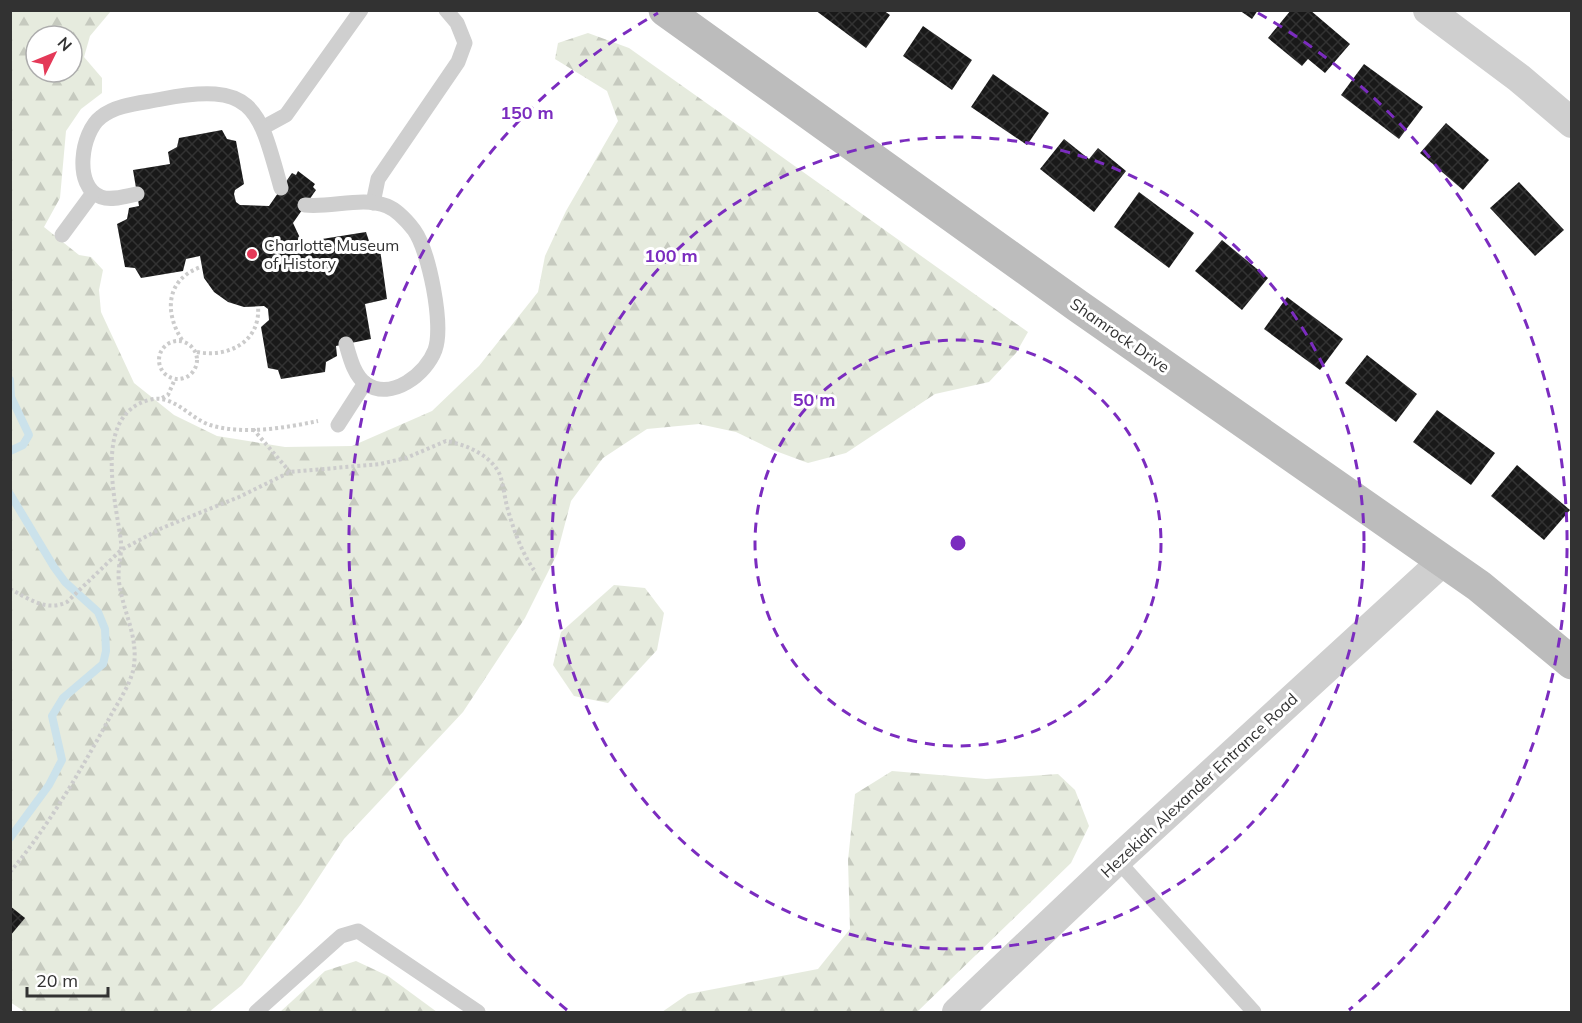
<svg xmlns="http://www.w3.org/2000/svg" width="1582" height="1023" viewBox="0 0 1582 1023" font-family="Mulish,sans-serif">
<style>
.forest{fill:url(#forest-firs);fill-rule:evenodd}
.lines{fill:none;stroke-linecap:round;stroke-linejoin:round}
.stream{stroke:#cbe2eb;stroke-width:8}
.building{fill:url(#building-cross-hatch)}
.path{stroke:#ccc;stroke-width:4;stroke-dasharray:3 3;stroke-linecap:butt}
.lane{stroke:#cfcfcf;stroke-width:15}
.street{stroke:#cfcfcf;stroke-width:30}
.secondary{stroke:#bcbcbc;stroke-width:33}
.ring{fill:none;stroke:#7b2cbf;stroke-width:3;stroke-dasharray:10 8}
.poi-dot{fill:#e43958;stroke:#fff;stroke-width:2}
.labels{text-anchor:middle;stroke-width:6;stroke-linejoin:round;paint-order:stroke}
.poi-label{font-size:16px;fill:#323232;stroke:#fff;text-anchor:start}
.street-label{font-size:16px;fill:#323232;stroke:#fff}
.centre{fill:#7b2cbf;stroke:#fff;stroke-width:3}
.ring-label{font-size:18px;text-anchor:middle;font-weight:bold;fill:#7b2cbf;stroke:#fff;stroke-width:6;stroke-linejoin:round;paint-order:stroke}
</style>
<defs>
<pattern id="forest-firs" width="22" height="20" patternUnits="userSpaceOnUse" patternTransform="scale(1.5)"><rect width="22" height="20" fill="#e6ebde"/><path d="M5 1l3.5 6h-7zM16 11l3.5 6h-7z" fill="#c6cabf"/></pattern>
<pattern id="building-cross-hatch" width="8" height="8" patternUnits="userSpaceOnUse" patternTransform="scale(1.5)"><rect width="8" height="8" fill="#191919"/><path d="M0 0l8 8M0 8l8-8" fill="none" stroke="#323232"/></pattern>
</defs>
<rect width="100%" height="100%" fill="#fff"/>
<!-- forest -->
<g class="forest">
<path d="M10 11H111L90 36 84 57 102 78V93L81 109 66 131 60 198 44 227 79 255 91 257 103 270 99 290 101 312 134 383 174 415 217 436 285 447 352 446 432 411 479 366 538 292 545 256 566 211 618 121 607 91 555 59 558 43 588 33 629 48 1028 332 1016 353 989 382 935 394 846 453 808 463 773 450 736 432 699 424 647 429 603 458 571 501 557 554 525 618 463 712 344 839 301 904 242 985 209 1012H25L10 1002ZM36 36H72V72H36Z"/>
<polygon points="614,585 645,588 664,613 657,650 608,703 574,696 553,665 561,632"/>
<polygon points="892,771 986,779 1058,774 1075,790 1089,826 1071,863 917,1012 662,1012 688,994 818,969 850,929 848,860 855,794"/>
<polygon points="356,961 388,976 437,1012 280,1012 325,971"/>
</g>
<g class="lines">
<!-- stream -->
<g class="stream">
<polyline points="10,380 11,397 29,435 23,445 10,451"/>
<polyline points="10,494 54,567 65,582 98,612 105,629 106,651 103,664 63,698 52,716 62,760 49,785 10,838"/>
</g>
</g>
<!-- building -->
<g class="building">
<polygon points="815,10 883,10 890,15 866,48"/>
<polygon points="1239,10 1258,10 1252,19"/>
<polygon points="1291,10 1310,10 1350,44 1325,73 1308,59 1302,66 1268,38"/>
<polygon points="923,26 972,60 952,90 903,56"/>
<polygon points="1364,64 1423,107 1399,139 1341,95"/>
<polygon points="993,74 1049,113 1027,145 971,107"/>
<polygon points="1446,123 1489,160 1463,190 1420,153"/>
<polygon points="222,130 227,139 236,141 244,184 235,190 234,194 236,202 240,205 269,206 292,173 296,175 298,171 315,184 313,187 316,190 293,223 301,240 303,252 309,253 319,249 322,239 366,232 369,241 379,242 387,299 365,304 371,339 336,346 337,356 326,362 325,372 281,379 278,370 268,368 261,327 269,320 268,309 264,306 244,307 228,302 214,292 204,278 200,256 186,259 183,271 141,278 135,268 125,267 117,224 127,219 129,208 139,206 133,170 170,164 168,152 177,147 179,138"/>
<polygon points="1064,139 1089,159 1098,148 1126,171 1094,212 1040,169"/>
<polygon points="1519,182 1564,230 1535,256 1490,208"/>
<polygon points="1139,192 1194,233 1169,268 1114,227"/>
<polygon points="1222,240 1268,278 1242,310 1195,271"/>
<polygon points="1287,297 1343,339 1320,370 1264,329"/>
<polygon points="1367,355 1417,394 1396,422 1345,383"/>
<polygon points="1437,410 1495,453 1471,485 1413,442"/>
<polygon points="1517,465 1570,510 1544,540 1491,496"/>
<polygon points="10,906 25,918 10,936"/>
</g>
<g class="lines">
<!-- path -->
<g class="path">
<path d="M182 340C164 312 166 279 201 267"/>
<circle cx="178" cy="360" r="19"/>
<path d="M197 352C228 358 261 342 258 306"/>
<polyline points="162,398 168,395 175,379"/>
<polyline points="253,429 290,472"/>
<path d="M10 589C29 599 47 612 67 602L121 550 162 528 239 497 290 472 380 464 406 458 446 441C466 444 495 457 501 478 504 489 505 500 508 510 514 531 522 553 534 570"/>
<path d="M10 872C47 829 84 765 111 715 119 701 129 686 133 671 140 638 123 613 119 582 117 569 122 556 121 542 116 501 92 415 149 400 173 393 189 418 210 425 243 435 285 428 318 421"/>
</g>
<!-- lane -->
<g class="lane">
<polyline points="264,127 286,115 361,10"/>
<path d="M137 194C126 196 112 201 101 197 73 187 81 132 101 117 117 104 143 103 162 99 255 81 259 109 281 188"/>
<polyline points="373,203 378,179 458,62 465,43 457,23 446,10"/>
<path d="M305 205C331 208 363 196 387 206 397 210 407 221 414 230 429 251 444 325 435 350 426 374 392 401 366 384 354 375 350 358 346 344"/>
<polyline points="62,235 93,193"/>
<polyline points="338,425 365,383"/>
<polyline points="1117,860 1254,1012"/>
<polyline points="256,1012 341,936 358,931 478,1012"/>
</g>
<!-- street -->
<g class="street">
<polyline points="1428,10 1519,78 1572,123"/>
<polyline points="957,1012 1117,860 1443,561"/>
</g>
<!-- secondary -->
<polyline class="secondary" points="665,10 1078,306 1479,586 1572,663"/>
</g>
<!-- distance rings -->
<g class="ring">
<circle cx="958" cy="543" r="203"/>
<circle cx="958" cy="543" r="406"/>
<path d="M567 1010A609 609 0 0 1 658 13M1258 13A609 609 0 0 1 1349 1010"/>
</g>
<!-- markers -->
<circle class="poi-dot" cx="252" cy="254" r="6"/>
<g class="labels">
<!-- poi labels -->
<g class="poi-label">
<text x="264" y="251">Charlotte Museum<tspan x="264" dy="18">of History</tspan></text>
</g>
<!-- street labels -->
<g class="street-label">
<text transform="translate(1120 335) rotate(35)" y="6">Shamrock Drive</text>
<text transform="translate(1199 785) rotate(-43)" y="6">Hezekiah Alexander Entrance Road</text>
</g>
</g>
<circle cx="958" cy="543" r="9" class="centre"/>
<g class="ring-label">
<text x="527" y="119">150 m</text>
<text x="671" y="262">100 m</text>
<text x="814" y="406">50 m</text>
</g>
<!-- border -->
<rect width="1582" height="1023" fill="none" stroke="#323232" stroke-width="24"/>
<!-- north arrow -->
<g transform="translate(54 54) rotate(47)"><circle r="28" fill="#ffffff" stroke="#adadad" stroke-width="1.5"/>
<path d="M0-4.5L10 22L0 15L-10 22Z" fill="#e43958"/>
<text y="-9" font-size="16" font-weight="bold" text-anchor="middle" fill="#323232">N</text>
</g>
<!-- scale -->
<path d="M27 987v9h81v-9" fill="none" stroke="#323232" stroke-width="3"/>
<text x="36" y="987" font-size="18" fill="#323232" stroke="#ffffff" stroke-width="4.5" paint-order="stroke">20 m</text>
</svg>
